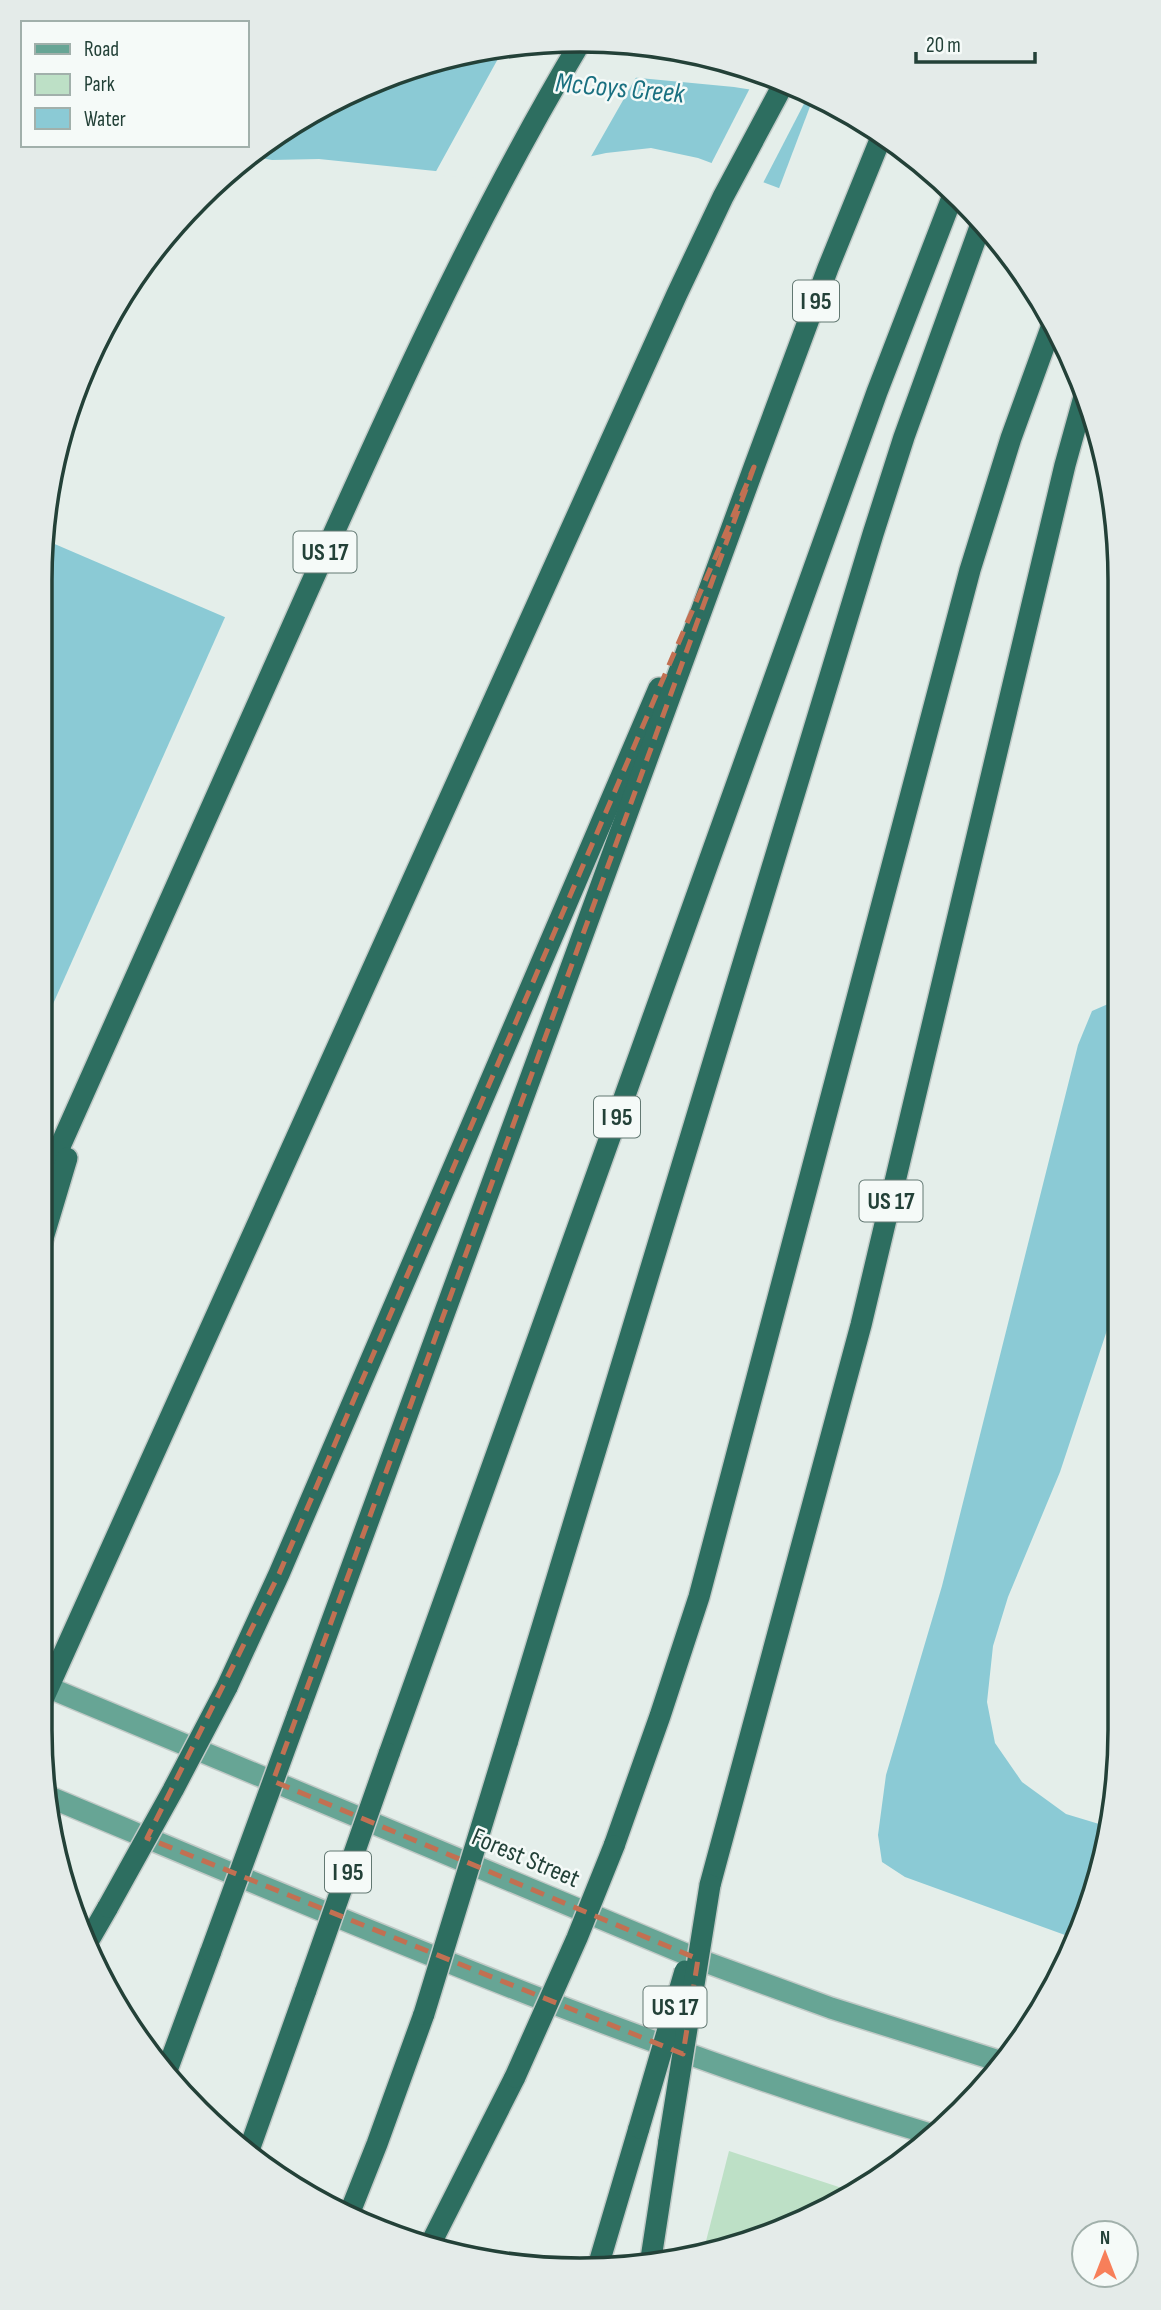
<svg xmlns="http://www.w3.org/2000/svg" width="1161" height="2310" viewBox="0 0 1161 2310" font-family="'Sofia Sans Condensed',sans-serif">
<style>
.green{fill:#bde0c6}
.water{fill:#8bcad5}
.pier{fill:#e4eeea}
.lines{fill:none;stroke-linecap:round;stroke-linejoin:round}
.major-casing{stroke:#c1cac7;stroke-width:24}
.highway-casing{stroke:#c1cac7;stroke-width:24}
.major{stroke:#67a595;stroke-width:21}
.highway{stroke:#2d6e60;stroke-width:21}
.highway-bridge-casing{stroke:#c1cac7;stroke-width:24;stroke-linecap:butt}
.highway-bridge{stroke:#2d6e60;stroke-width:21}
.marked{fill:none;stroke:#c27052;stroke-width:5;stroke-dasharray:14 9;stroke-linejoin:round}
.labels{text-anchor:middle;stroke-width:5;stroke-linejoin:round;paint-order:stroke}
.shield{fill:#f5faf8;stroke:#627872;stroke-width:2}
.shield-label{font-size:24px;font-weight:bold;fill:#234138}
.street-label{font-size:26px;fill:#234138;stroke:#f5faf8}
.water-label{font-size:28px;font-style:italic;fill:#1a7080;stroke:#f5faf8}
.rim{fill:none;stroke:#234138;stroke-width:3.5}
</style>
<rect width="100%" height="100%" fill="#e4eeea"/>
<!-- green -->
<polygon class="green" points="729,2151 851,2191 819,2214 704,2249"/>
<!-- water -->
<g class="water">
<polygon points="501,47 535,62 608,75 734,87 830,102 910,152 808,199 698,158 651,148 606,153 542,167 474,175 319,159 272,160 249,156 310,113 406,69"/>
<polygon points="43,539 276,639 41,1212 41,546"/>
<polygon points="1115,1001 1118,1001 1118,1297 1060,1472 1008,1597 993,1646 987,1702 995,1743 1022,1782 1066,1814 1109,1827 1102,1869 1076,1939 905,1877 882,1862 878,1835 886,1775 942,1586 1078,1045 1092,1011"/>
</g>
<!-- pier -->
<g class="pier">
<polygon points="505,46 536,59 609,72 638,74 589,160 542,170 474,178 434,175"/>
<polygon points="751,86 808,96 762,185 710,166"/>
<polygon points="814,96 822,98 910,152 982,224 966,226 889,222 807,202 778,191"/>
<polygon points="226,615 277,636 281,661 44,1213 41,1216 41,1031"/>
</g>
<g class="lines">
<defs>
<g id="major">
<polyline points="40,1684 700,1960 831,2008 999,2061"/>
<path d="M52 1798C341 1919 629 2044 930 2134"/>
</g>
<g id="highway">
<path d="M41 1189C124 1003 207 817 290 631 379 431 468 230 580 43"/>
<polyline points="41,1245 67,1158"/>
<polyline points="227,1687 279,1574 659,688"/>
<polyline points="40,1706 677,294 723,197 784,83"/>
<polyline points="297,1716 754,467 828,268 882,135"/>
<polyline points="507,1743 873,534 904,437 981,224"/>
<polyline points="389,1754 877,392 953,195"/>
<polyline points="614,1846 660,1716 699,1597 970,570 1011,438 1052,325"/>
<polyline points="710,1885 861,1325 1065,465 1085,393"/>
<polyline points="89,1940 108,1907"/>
<polyline points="166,2073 211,1951"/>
<polyline points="248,2153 306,1990"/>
<polyline points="350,2212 377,2144 424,2014"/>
<polyline points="431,2243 515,2077"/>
<polyline points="599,2263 639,2128"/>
<polyline points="650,2265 669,2141"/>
</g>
</defs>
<!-- major casing -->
<use href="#major" class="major-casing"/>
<!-- highway casing -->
<use href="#highway" class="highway-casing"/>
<!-- major -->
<use href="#major" class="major"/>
<!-- highway -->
<use href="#highway" class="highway"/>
<defs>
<g id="highway-bridge">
<polyline points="108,1907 173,1790 227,1687"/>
<polyline points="211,1951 297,1716"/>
<polyline points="306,1990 389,1754"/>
<polyline points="424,2014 507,1743"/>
<polyline points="515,2077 577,1938 614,1846"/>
<polyline points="639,2128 685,1971"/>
<polyline points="669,2141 710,1885"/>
</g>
</defs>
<!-- highway-bridge casing -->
<use href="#highway-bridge" class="highway-bridge-casing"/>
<!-- highway-bridge -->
<use href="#highway-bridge" class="highway-bridge"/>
</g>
<!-- marked area -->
<path class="marked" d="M754 467 273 1781 698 1959 683 2054 147 1838 279 1574Z"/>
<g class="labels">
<!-- shield labels -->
<g class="shield">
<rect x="793" y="280.5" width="46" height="41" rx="5"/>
<rect x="293.5" y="531.5" width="63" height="41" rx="5"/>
<rect x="594" y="1096.5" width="46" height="41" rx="5"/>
<rect x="859.5" y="1180.5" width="63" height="41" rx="5"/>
<rect x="325" y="1851.5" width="46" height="41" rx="5"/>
<rect x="643.5" y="1986.5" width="63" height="41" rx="5"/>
</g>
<g class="shield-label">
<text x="816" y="309">I 95</text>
<text x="325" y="560">US 17</text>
<text x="617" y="1125">I 95</text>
<text x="891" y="1209">US 17</text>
<text x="348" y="1880">I 95</text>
<text x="675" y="2015">US 17</text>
</g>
<!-- street labels -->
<g class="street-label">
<text transform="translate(526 1857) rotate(23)" y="9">Forest Street</text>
</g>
<!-- water labels -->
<g class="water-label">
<text transform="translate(620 87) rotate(5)" y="10">McCoys Creek</text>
</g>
</g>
<!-- crop -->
<path d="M0 0H1161V2310H0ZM580 52H580A528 528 0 0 1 1108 580V1730A528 528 0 0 1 580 2258H580A528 528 0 0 1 52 1730V580A528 528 0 0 1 580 52Z" fill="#e4ebe9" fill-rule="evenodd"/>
<path class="rim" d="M580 52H580A528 528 0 0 1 1108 580V1730A528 528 0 0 1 580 2258H580A528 528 0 0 1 52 1730V580A528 528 0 0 1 580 52Z"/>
<!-- legend -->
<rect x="21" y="21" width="228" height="126" fill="#f5faf8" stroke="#a1b0ab" stroke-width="2"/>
<rect x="35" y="44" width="35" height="10" fill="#67a595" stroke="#a1b0ab" stroke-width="2"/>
<text x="84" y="56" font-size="21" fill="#234138">Road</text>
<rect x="35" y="74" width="35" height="21" fill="#bde0c6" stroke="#a1b0ab" stroke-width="2"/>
<text x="84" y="91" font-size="21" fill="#234138">Park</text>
<rect x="35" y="108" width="35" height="21" fill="#8bcad5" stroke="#a1b0ab" stroke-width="2"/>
<text x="84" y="126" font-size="21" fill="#234138">Water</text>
<!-- north arrow -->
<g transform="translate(1105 2254)"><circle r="33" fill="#f5faf8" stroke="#a1b0ab" stroke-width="2"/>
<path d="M0-5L12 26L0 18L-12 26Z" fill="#f77f5a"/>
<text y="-10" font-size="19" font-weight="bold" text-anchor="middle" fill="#234138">N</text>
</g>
<!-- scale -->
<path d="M916 52v10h119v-10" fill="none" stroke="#234138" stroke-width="3.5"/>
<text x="926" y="52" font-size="21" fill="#234138" stroke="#f5faf8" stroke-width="5" paint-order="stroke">20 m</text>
</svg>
